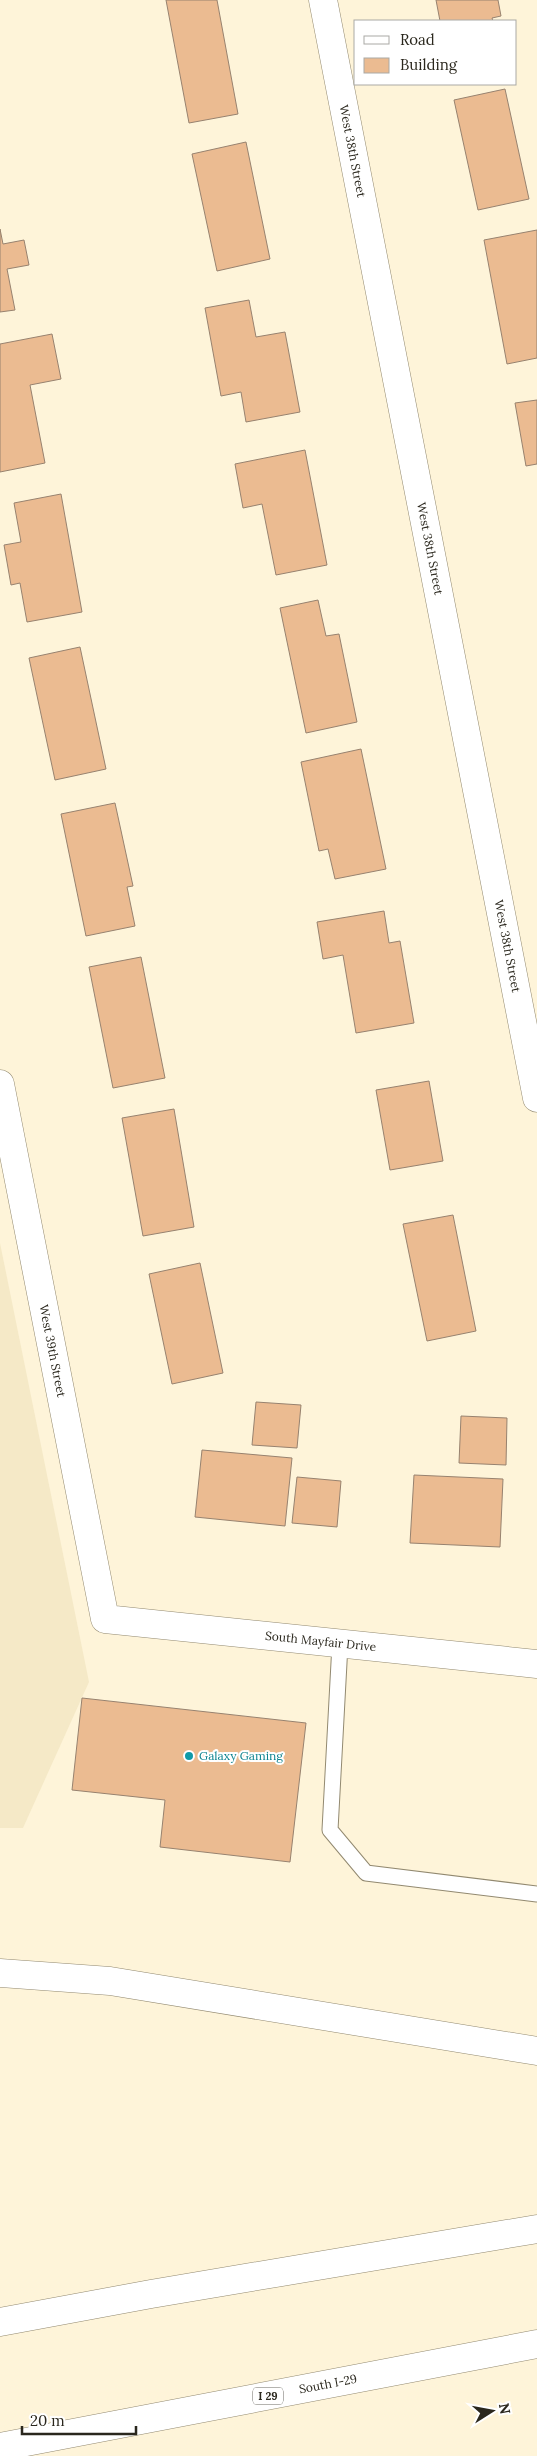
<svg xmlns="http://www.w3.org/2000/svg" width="537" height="2456" viewBox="0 0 537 2456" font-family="Lora,serif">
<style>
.built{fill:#f5e9c7}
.building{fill:#ebbb91;stroke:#97826f}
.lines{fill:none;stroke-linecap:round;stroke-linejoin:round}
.service-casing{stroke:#928970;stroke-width:17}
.minor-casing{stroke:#928970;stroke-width:29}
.motorway-casing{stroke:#928970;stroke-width:29}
.service{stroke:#fff;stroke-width:15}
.minor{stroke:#fff;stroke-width:28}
.motorway{stroke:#fff;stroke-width:28}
.culture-dot{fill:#0f9aa8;stroke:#fff;stroke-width:2}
.labels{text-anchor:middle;stroke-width:4;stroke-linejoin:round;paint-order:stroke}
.shield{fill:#fff;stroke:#6a6861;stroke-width:1}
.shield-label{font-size:11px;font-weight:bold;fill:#2a271d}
.street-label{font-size:12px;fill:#2a271d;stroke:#fff}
.culture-label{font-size:12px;fill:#0d838f;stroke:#fff;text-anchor:start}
</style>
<rect width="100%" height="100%" fill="#fef4d9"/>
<!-- built -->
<polygon class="built" points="0,1243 89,1682 23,1828 0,1828"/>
<!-- building -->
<g class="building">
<polygon points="166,0 217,0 238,114 189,123"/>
<polygon points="436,0 498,0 501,16 492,18 493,21 440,21"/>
<polygon points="505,89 529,199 478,210 454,100"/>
<polygon points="246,142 270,259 217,271 192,154"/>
<polygon points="0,229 3,244 24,240 29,265 7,269 15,310 0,312"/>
<polygon points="537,230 537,358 507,364 484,240"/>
<polygon points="249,300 256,337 285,332 300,412 246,422 241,392 221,396 205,308"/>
<polygon points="52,334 61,379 30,385 45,463 0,472 0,344"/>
<polygon points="537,400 537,464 526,466 515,403"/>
<polygon points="305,450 327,565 276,575 262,504 243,508 235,464"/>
<polygon points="61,494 82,612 27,622 20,583 11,585 4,545 21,542 14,503"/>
<polygon points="318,600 326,636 339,634 357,722 306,733 280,608"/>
<polygon points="80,647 106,769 55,780 29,658"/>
<polygon points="361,749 386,869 335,879 328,849 319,851 301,762"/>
<polygon points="115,803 133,886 127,887 135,926 86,936 61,814"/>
<polygon points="384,911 389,943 400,941 414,1023 356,1033 343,955 323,959 317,922"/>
<polygon points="141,957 165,1078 113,1088 89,967"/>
<polygon points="429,1081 443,1161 390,1170 376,1090"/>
<polygon points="174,1109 194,1227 143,1236 122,1118"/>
<polygon points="453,1215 476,1331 427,1341 403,1224"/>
<polygon points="200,1263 223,1373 172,1384 149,1274"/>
<polygon points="256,1402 301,1405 297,1448 252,1445"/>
<polygon points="461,1416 507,1418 506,1465 459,1463"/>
<polygon points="202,1450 292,1458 285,1526 195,1517"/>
<polygon points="414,1475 503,1479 500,1547 410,1543"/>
<polygon points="297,1477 341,1481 337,1527 292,1523"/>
<polygon points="82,1698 306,1723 290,1862 160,1847 165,1800 72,1790"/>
</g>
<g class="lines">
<defs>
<polyline id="service" points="340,1644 330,1830 366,1873 537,1894"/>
<g id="minor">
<path id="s1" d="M323 0 537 1098"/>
<path id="s2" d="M0 1084 105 1619 537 1664"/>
</g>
<g id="motorway">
<polyline points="0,1973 110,1981 537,2051"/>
<polyline points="0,2322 151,2294 537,2229"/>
<path id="s3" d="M0 2447 537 2344"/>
</g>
</defs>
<!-- service casing -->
<use href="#service" class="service-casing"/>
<!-- minor casing -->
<use href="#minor" class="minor-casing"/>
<!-- motorway casing -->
<use href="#motorway" class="motorway-casing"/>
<!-- service -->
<use href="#service" class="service"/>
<!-- minor -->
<use href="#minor" class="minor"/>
<!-- motorway -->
<use href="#motorway" class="motorway"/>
</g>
<!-- markers -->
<circle class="culture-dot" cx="189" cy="1756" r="5"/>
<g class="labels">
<!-- shield labels -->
<rect class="shield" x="253" y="2387.5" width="30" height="17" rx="4"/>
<g class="shield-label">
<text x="268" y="2400">I 29</text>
</g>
<!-- street labels -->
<g class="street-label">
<text dy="4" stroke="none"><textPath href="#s1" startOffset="154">West 38th Street</textPath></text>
<text dy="4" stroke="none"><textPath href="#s1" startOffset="559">West 38th Street</textPath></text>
<text dy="4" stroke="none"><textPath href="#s1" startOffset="964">West 38th Street</textPath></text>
<text dy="4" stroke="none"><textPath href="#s2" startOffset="272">West 39th Street</textPath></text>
<text dy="4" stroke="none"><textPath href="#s2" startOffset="762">South Mayfair Drive</textPath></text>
<text dy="4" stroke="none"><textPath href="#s3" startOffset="334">South I-29</textPath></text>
</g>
<!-- culture labels -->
<g class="culture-label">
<text x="199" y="1760">Galaxy Gaming</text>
</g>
</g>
<!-- legend -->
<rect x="354" y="20" width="162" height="65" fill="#ffffff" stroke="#aaa9a5"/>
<rect x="364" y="36" width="25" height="8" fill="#ffffff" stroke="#aaa9a5"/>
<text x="400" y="45" font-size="15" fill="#2a271d">Road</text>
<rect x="364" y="58" width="25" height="15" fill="#ebbb91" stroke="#aaa9a5"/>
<text x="400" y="70" font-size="15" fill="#2a271d">Building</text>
<!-- north arrow -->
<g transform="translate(492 2411) rotate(79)" stroke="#ffffff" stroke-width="4" paint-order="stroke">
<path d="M0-4L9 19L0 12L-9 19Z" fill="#2a271d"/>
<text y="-8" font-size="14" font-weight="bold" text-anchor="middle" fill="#2a271d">N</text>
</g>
<!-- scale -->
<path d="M22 2426v8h114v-8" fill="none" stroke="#2a271d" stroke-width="2.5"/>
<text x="30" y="2426" font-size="15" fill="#2a271d" stroke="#ffffff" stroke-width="4" paint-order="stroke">20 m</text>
</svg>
